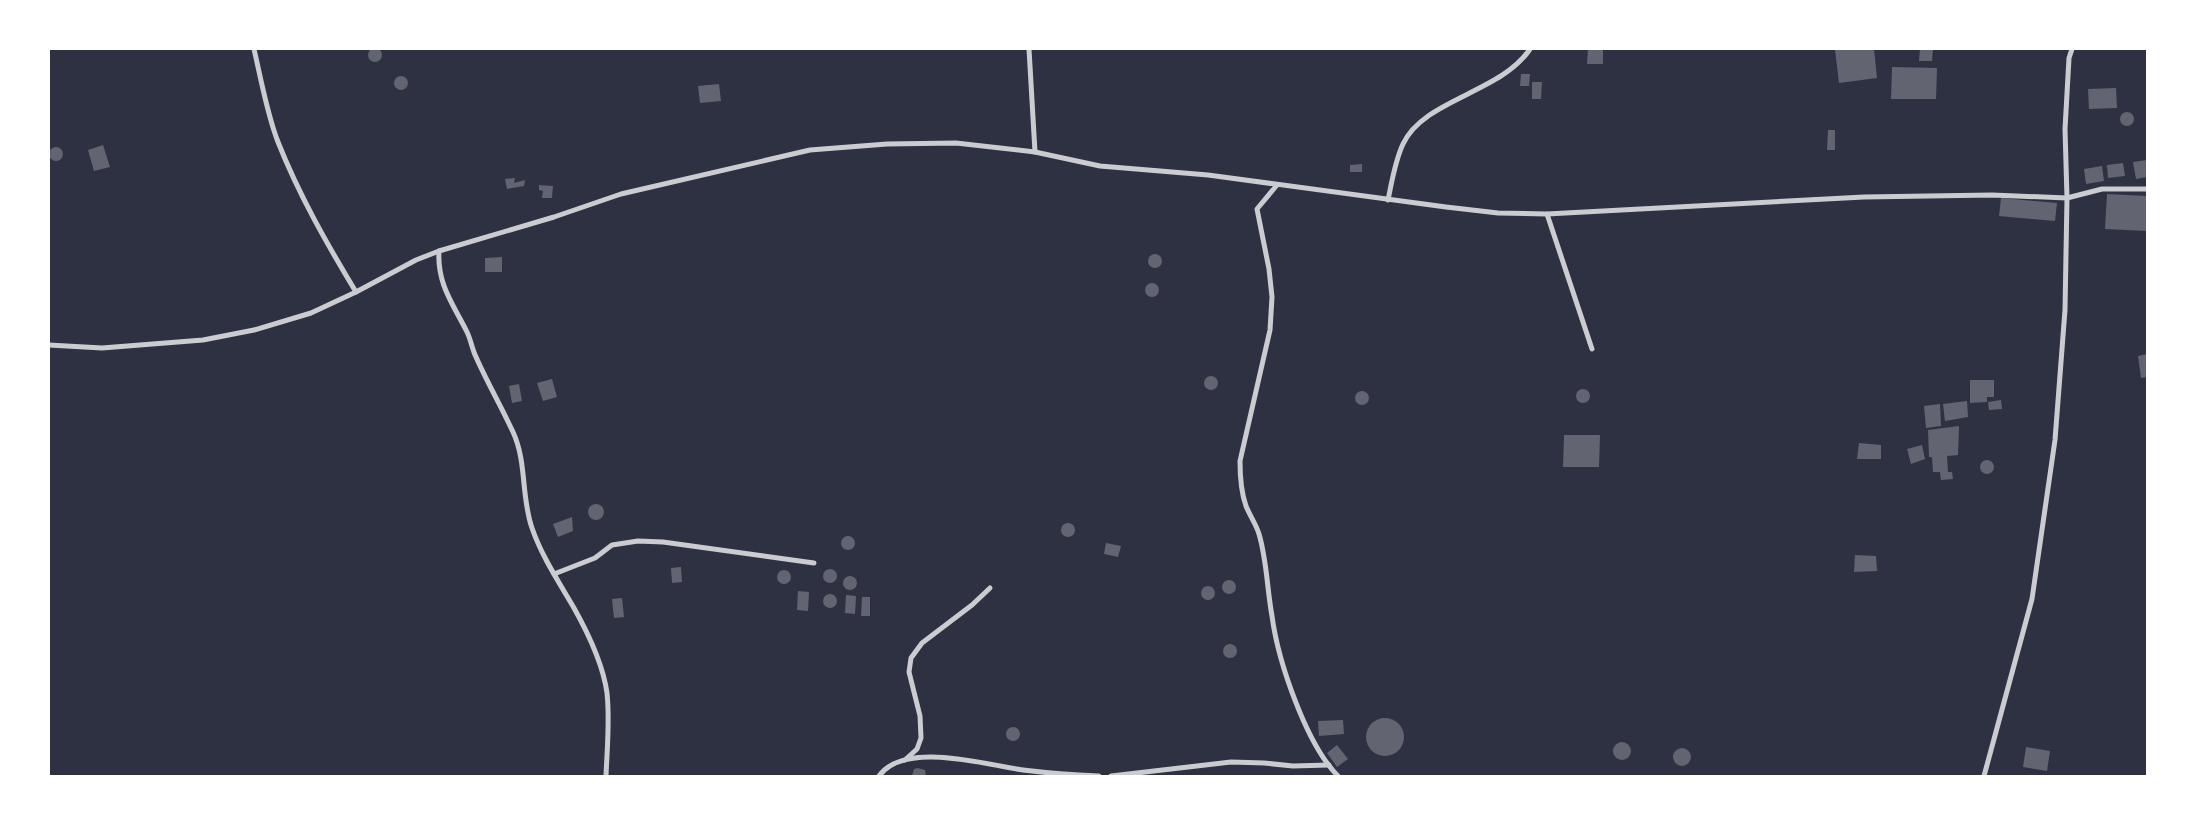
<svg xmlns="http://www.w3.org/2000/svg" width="2196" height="825" viewBox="0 0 2196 825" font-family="Lato,sans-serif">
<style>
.building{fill:#626471}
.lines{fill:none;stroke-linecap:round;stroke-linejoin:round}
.minor{stroke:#caccd0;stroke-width:5}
</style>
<rect width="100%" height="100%" fill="#2d3142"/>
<!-- building -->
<g class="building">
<circle cx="375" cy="55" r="7"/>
<polygon points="1588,49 1603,49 1603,64 1587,64"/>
<polygon points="1842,49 1874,49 1877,78 1839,83 1835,50"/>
<polygon points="1920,49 1933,49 1932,61 1919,61"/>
<polygon points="1892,67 1937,68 1936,99 1891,99"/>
<polygon points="1521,74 1530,74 1529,86 1520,86"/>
<circle cx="401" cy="83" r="7"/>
<polygon points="1532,82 1542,82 1541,99 1532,99"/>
<polygon points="719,84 721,101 700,103 698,86"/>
<polygon points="2116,88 2117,108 2089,109 2088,89"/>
<circle cx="2127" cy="119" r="7"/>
<polygon points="1828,130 1835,130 1835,150 1827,150"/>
<polygon points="103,145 110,167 94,171 88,150"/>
<circle cx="56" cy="154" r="7"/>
<polygon points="2147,160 2147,177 2136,179 2133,162"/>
<polygon points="2123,163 2125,176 2108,178 2107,165"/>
<polygon points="1362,164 1362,172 1350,172 1350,165"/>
<polygon points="2102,166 2104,181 2086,184 2084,169"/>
<polygon points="515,178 514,183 525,180 524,186 507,189 505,179"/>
<polygon points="539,185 553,186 552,198 542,198 543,191 539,190"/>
<polygon points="2107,194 2147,196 2147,231 2105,229"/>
<polygon points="2001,198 2057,203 2055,221 1999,216"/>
<circle cx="1155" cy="261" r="7"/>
<polygon points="502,257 502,272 485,272 485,258"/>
<circle cx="1152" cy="290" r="7"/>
<polygon points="2147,354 2147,377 2141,378 2138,356"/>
<circle cx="1211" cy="383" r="7"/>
<polygon points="552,379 557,397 543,401 537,383"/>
<polygon points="1970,380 1994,380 1994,397 1987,397 1987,402 1970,403"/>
<polygon points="519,384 522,401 512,403 509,386"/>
<circle cx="1583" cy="396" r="7"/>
<circle cx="1362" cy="398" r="7"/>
<polygon points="2001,400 2002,409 1989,410 1988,402"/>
<polygon points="1967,401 1968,417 1945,421 1943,404"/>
<polygon points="1940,404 1941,426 1926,428 1924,406"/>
<polygon points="1959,426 1958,455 1947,456 1948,472 1952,472 1953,479 1941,480 1940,472 1933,472 1932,457 1929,457 1928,430"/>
<polygon points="1564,435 1600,435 1599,467 1563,467"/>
<polygon points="1859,443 1881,445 1881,459 1857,459"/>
<polygon points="1922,445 1925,459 1911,464 1907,449"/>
<circle cx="1987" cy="467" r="7"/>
<circle cx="596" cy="512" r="8"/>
<polygon points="572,517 573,531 558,537 553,524"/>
<circle cx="1068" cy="530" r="7"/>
<circle cx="848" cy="543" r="7"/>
<polygon points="1106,543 1121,546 1118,557 1104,554"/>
<polygon points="1855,555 1876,556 1877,571 1854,572"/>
<polygon points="681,567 682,582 672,583 671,568"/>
<circle cx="830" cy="576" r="7"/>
<circle cx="784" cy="577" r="7"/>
<circle cx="850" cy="583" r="7"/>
<circle cx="1229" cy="587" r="7"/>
<circle cx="1208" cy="593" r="7"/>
<polygon points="798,591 809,592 808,611 797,610"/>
<circle cx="830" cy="601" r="7"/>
<polygon points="846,595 856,596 855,614 845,613"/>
<polygon points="862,597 870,597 870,616 861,616"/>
<polygon points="622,598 624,617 614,618 612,599"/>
<circle cx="1230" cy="651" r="7"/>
<circle cx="1385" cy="737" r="19"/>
<polygon points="1343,720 1344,734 1319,736 1318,721"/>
<circle cx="1013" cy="734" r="7"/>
<circle cx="1622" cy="751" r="9"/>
<polygon points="1337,745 1348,759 1337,767 1327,753"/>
<polygon points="2026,747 2050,751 2047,771 2023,767"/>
<circle cx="1682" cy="757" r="9"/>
<polygon points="918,768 925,770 926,776 912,776 914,769"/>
</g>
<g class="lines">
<!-- minor -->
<g class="minor">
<path d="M254 49C261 79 267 114 278 142 299 195 327 244 356 292"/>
<polyline points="1029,49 1035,152"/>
<path d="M1277 185 1257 209 1269 269 1272 297 1270 330 1240 461C1240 477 1241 492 1246 506 1250 516 1256 524 1259 534 1267 561 1267 589 1272 616 1278 661 1306 744 1338 776"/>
<path d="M1388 200C1392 181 1395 161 1403 144 1424 99 1501 93 1530 49"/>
<polyline points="1547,214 1592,349"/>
<path d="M439 251C437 284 453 304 467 332 471 340 472 349 476 357 487 382 501 406 513 432 527 462 521 497 532 528 542 557 559 582 574 608 588 633 603 664 607 693 610 721 607 749 606 776"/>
<polyline points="49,345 102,348 203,340 254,330 311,313 356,292 416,260 439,251 554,217 621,194 810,150 887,144 956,143 1035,152 1100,166 1208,175 1446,207 1498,213 1547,214 1864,197 1992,195 2067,198 2102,189 2147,189"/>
<polyline points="554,574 595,558 612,545 638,541 663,542 814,563"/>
<polyline points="905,760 917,749 921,738 920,716 909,672 911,658 922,643 972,605 990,588"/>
<path d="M879 776C905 740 986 765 1023 770 1048 773 1074 775 1099 776"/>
<polyline points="1111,776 1231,762 1264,763 1293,766 1329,765"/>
<polyline points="1984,776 2032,599 2055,440 2065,310 2067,198 2065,129 2069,58 2072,49"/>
</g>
</g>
<!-- border -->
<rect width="2196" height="825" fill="none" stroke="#ffffff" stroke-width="100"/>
</svg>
